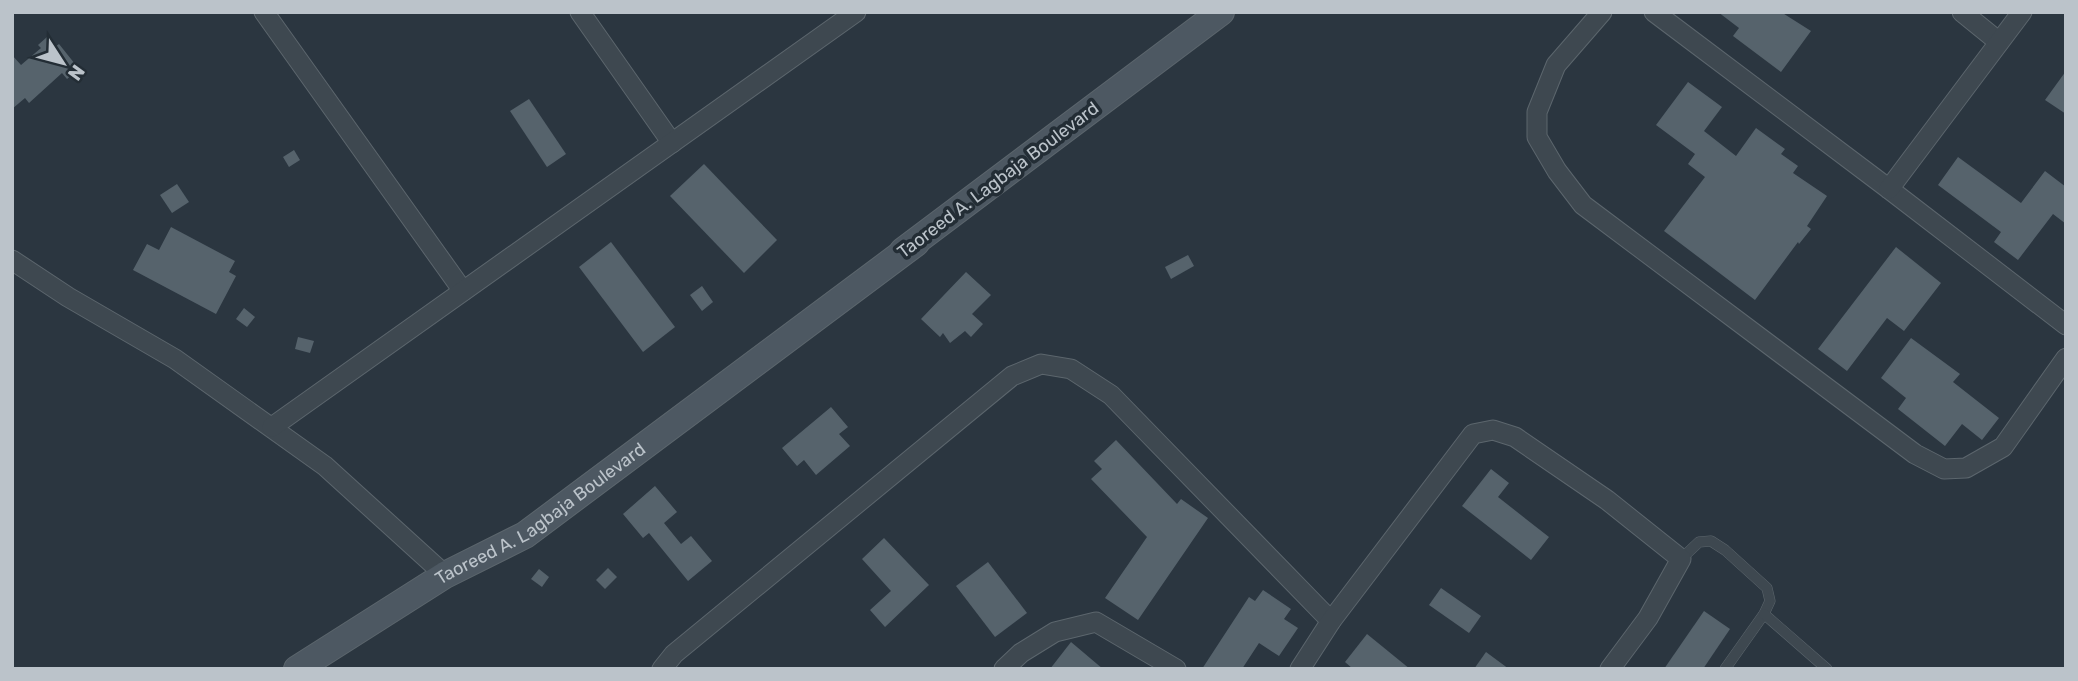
<svg xmlns="http://www.w3.org/2000/svg" width="2078" height="681" viewBox="0 0 2078 681" font-family="Rubik,sans-serif">
<style>
.building{fill:#56636c}
.lines{fill:none;stroke-linecap:round;stroke-linejoin:round}
.lane-casing{stroke:#5c666d;stroke-width:11}
.street-casing{stroke:#5c666d;stroke-width:21}
.secondary-casing{stroke:#5c666d;stroke-width:28}
.lane{stroke:#3e4850;stroke-width:10}
.street{stroke:#3e4850;stroke-width:19}
.secondary{stroke:#4d5862;stroke-width:26}
.labels{text-anchor:middle;stroke-width:7;stroke-linejoin:round;paint-order:stroke}
.street-label{font-size:18px;fill:#bbc3ca;stroke:#232d35}
</style>
<rect width="100%" height="100%" fill="#2b3640"/>
<!-- building -->
<g class="building">
<polygon points="1718,12 1781,12 1811,31 1781,72 1733,36 1739,28"/>
<polygon points="47,37 55,47 59,44 79,69 67,79 62,73 29,103 25,98 12,109 12,55 21,65 41,48 38,45"/>
<polygon points="2066,71 2066,114 2045,100"/>
<polygon points="1688,82 1722,107 1704,131 1736,156 1756,128 1785,149 1781,154 1798,166 1793,173 1827,196 1807,226 1811,229 1799,244 1798,242 1755,300 1664,231 1705,177 1688,164 1695,154 1656,125"/>
<polygon points="529,99 566,154 547,167 510,111"/>
<polygon points="294,150 300,160 289,167 283,157"/>
<polygon points="1958,157 2021,203 2045,171 2066,187 2066,224 2053,214 2018,260 1994,242 2001,232 1938,185"/>
<polygon points="704,164 777,240 744,273 670,196"/>
<polygon points="177,184 189,202 172,213 160,195"/>
<polygon points="171,227 235,261 229,272 236,276 216,314 133,270 147,244 159,250"/>
<polygon points="611,242 675,327 643,352 579,267"/>
<polygon points="1896,247 1941,283 1904,331 1887,318 1847,371 1818,349"/>
<polygon points="1188,255 1194,266 1171,279 1165,267"/>
<polygon points="966,272 991,295 972,314 983,324 971,337 965,331 950,343 943,333 940,337 921,319"/>
<polygon points="702,286 713,302 702,311 690,295"/>
<polygon points="244,308 255,317 247,327 236,319"/>
<polygon points="298,337 314,341 310,353 295,349"/>
<polygon points="1911,338 1960,374 1953,382 1999,418 1982,440 1962,424 1945,446 1898,409 1906,398 1881,378"/>
<polygon points="831,407 848,427 839,434 850,446 816,475 804,460 797,466 782,448"/>
<polygon points="1116,440 1177,504 1181,499 1208,518 1138,620 1105,598 1147,537 1091,479 1102,469 1094,461"/>
<polygon points="1491,469 1509,483 1498,497 1549,537 1531,560 1462,506"/>
<polygon points="655,486 677,512 664,523 681,544 691,536 712,561 688,581 649,533 643,538 623,514"/>
<polygon points="884,538 929,585 885,627 870,610 891,591 862,559"/>
<polygon points="988,562 1027,613 995,637 956,586"/>
<polygon points="608,568 617,577 605,589 596,580"/>
<polygon points="539,569 549,577 542,587 531,579"/>
<polygon points="1441,588 1481,616 1469,633 1429,605"/>
<polygon points="1263,590 1291,609 1284,619 1298,628 1279,656 1259,643 1242,669 1202,669 1249,597 1255,601"/>
<polygon points="1704,611 1730,629 1703,669 1664,669"/>
<polygon points="1367,634 1410,669 1353,669 1345,662"/>
<polygon points="1071,642 1103,669 1050,669"/>
<polygon points="1486,652 1509,669 1474,669"/>
</g>
<g class="lines">
<defs>
<g id="lane">
<polyline points="1681,559 1699,542 1711,541 1725,550 1767,588 1770,601 1764,614 1725,669"/>
<polyline points="1764,614 1827,669"/>
</g>
<g id="street">
<polyline points="264,12 463,291"/>
<polyline points="580,12 672,143"/>
<polyline points="1602,12 1556,65 1537,112 1537,137 1557,171 1583,205 1915,454 1944,469 1966,468 2003,447 2066,358"/>
<polyline points="1654,12 1889,189 2066,325"/>
<polyline points="1962,12 1999,42"/>
<polyline points="1889,189 2022,12"/>
<polyline points="12,260 68,297 175,359 325,466 445,575"/>
<polyline points="272,427 856,12"/>
<polyline points="662,669 674,654 1012,376 1041,364 1071,369 1111,395 1331,621"/>
<polyline points="1004,669 1021,653 1055,632 1096,622 1176,669"/>
<polyline points="1300,669 1331,621 1473,434 1493,430 1515,437 1607,500 1681,559 1648,618 1610,669"/>
</g>
<g id="secondary">
<polyline points="903,251 1221,12"/>
<path id="s1" d="M297 669 445 575 525 535 916 243"/>
</g>
</defs>
<!-- lane casing -->
<use href="#lane" class="lane-casing"/>
<!-- street casing -->
<use href="#street" class="street-casing"/>
<!-- secondary casing -->
<use href="#secondary" class="secondary-casing"/>
<!-- lane -->
<use href="#lane" class="lane"/>
<!-- street -->
<use href="#street" class="street"/>
<!-- secondary -->
<use href="#secondary" class="secondary"/>
</g>
<g class="labels">
<!-- street labels -->
<g class="street-label">
<text transform="translate(998 180) rotate(-37)" y="6">Taoreed A. Lagbaja Boulevard</text>
<text dy="6" stroke="none"><textPath href="#s1" startOffset="289">Taoreed A. Lagbaja Boulevard</textPath></text>
</g>
</g>
<!-- border -->
<rect width="2078" height="681" fill="none" stroke="#bbc3ca" stroke-width="28"/>
<!-- north arrow -->
<g transform="translate(63 63) rotate(126)" stroke="#232d35" stroke-width="5" paint-order="stroke">
<path d="M0-5L12 26L0 18L-12 26Z" fill="#bbc3ca"/>
<text y="-10" font-size="19" font-weight="bold" text-anchor="middle" fill="#bbc3ca">N</text>
</g>
</svg>
